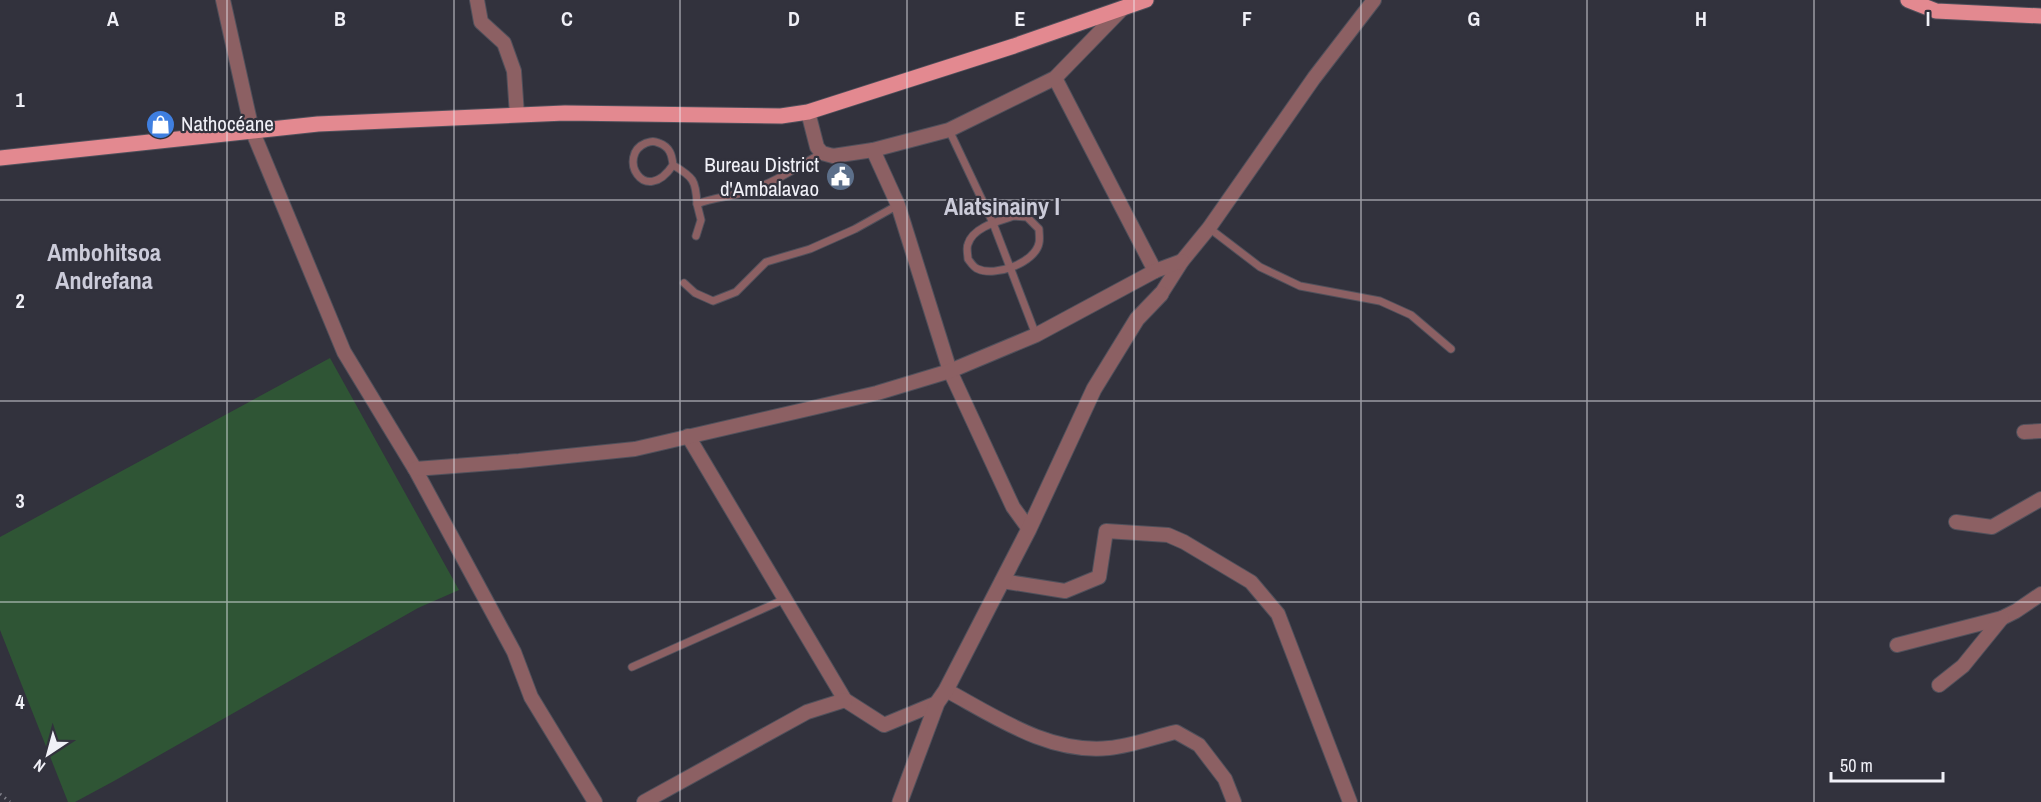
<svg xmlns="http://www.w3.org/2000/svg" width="2041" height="802" viewBox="0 0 2041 802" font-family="'Archivo Narrow',sans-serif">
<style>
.garden{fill:#2f5535}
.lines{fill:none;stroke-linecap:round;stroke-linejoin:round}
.service-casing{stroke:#50505b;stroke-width:9}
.minor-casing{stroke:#50505b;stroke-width:16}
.tertiary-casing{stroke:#50505b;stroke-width:17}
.primary-casing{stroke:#50505b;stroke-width:17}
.path{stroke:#80808a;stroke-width:3;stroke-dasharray:1.5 4.5;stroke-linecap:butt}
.service{stroke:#8c6063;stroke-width:7}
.minor{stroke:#8c6063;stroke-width:14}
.tertiary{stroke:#8c6063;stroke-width:15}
.primary{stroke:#e38990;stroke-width:15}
.grid{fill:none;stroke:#f0f0f7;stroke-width:1.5;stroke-opacity:0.55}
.labels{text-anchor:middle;stroke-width:4.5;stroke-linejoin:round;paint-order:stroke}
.poi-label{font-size:21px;fill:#f0f0f7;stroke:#32323d;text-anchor:start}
.quarter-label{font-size:24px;font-weight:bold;fill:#ccccda;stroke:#32323d}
.grid-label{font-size:20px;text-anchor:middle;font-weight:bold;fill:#f0f0f7;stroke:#32323d;stroke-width:4.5;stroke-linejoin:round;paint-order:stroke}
</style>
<rect width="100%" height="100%" fill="#32323d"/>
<!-- garden -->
<polygon class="garden" points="330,358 459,590 418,608 114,781 75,802 68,802 0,630 0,537"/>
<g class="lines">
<defs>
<g id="service">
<polyline points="949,130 993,223 1036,335"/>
<path d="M673 165C644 208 616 155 646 143 652 141 654 141 659 143 670 147 672 155 673 165 693 177 696 180 697 204"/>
<path d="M1014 216 1027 217 1039 229C1039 233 1040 239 1039 243 1035 263 995 277 978 269 974 268 971 263 968 259 968 255 966 248 968 244 973 227 999 221 1014 216Z"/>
<polyline points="1209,228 1260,267 1300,286 1380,301 1411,315 1451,349"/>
<path d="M696 236 701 220 697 204C712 198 727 197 742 193 771 185 796 168 822 153"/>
<polyline points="684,283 695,293 713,301 736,292 766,262 810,249 855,229 898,205"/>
<polyline points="632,667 785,599"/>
</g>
<g id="minor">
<polyline points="223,0 252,130 344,352 415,469 514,652 531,697 595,802"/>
<polyline points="477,0 481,22 504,43 514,71 517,115"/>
<polyline points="1055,78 1155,271"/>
<polyline points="808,112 817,147 822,153 833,156 873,150 949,130 1055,78 1123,8"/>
<polyline points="873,150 898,205 950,371 1013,507 1029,529"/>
<polyline points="1161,294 1182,261 1209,228 1314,78 1374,0"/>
<polyline points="2024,432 2041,431"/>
<polyline points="688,436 845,700 884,725 937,703"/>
<polyline points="415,469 519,461 635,449 877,393 950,371 1036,335 1155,271 1182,261"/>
<polyline points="1956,522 1992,527 2041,499"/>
<polyline points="1002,581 1065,591 1099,577 1106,531 1168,535 1184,542 1251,582 1278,614 1350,802"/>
<polyline points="1897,645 2002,618 2016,611 2041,594"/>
<polyline points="1939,685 1963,666 2002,618"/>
<path d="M946 690C996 717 1049 754 1109 748 1131 746 1154 737 1176 732L1199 745 1225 779 1234 802"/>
<polyline points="644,802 807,712 845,700"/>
</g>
<polyline id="tertiary" points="900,802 937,703 946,690 1029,529 1094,389 1137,319 1161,294"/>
<g id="primary">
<polyline points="1908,0 1936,11 2041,16"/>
<polyline points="0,158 318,124 565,113 781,116 808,112 1014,46 1146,0"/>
</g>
</defs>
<!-- service casing -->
<use href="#service" class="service-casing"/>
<!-- minor casing -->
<use href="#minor" class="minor-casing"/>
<!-- tertiary casing -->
<use href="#tertiary" class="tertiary-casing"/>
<!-- primary casing -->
<use href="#primary" class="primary-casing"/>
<!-- path -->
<polyline class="path" points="0,794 10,802"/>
<!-- service -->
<use href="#service" class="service"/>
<!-- minor -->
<use href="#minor" class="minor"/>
<!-- tertiary -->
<use href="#tertiary" class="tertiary"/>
<!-- primary -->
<use href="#primary" class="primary"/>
</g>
<!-- grid -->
<path class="grid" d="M227 0V802M454 0V802M680 0V802M907 0V802M1134 0V802M1361 0V802M1587 0V802M1814 0V802M0 200H2041M0 401H2041M0 602H2041"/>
<!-- icons -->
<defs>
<symbol id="shop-disc" viewBox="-11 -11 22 22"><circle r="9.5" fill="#3f7fe0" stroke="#32323d"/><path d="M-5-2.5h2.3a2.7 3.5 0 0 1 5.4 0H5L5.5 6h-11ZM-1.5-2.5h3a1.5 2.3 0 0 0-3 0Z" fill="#fff"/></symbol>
<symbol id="civic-disc" viewBox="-11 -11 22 22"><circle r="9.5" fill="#5c6f8a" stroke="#32323d"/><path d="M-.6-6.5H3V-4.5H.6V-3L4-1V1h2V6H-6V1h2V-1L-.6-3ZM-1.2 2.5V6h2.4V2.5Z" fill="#fff"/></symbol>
</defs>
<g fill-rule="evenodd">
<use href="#shop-disc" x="144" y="108" width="33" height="33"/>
<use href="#civic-disc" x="824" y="160" width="33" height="33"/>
</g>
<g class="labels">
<!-- poi labels -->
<g class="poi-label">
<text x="181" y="131">Nathocéane</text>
<text x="819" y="172" text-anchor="end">Bureau District<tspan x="819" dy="24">d'Ambalavao</tspan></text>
</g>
<!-- quarter labels -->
<g class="quarter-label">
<text x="1002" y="215">Alatsinainy I</text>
<text x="104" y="261">Ambohitsoa<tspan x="104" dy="28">Andrefana</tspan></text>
</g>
</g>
<g class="grid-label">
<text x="113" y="26">A</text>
<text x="340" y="26">B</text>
<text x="567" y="26">C</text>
<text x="794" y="26">D</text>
<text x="1020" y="26">E</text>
<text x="1247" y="26">F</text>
<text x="1474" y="26">G</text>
<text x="1701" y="26">H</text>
<text x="1928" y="26">I</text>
<text x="20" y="107">1</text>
<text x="20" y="308">2</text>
<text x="20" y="508">3</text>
<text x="20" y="709">4</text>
</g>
<!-- north arrow -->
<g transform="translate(48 754) rotate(216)" stroke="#32323d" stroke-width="4.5" paint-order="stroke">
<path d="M0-4.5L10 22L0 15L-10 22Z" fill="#f0f0f7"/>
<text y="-9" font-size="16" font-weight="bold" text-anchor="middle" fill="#f0f0f7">N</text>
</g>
<!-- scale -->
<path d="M1831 772v9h112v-9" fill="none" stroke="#f0f0f7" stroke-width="3"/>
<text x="1840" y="772" font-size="18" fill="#f0f0f7" stroke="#32323d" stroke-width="4.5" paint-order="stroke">50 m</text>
</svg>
